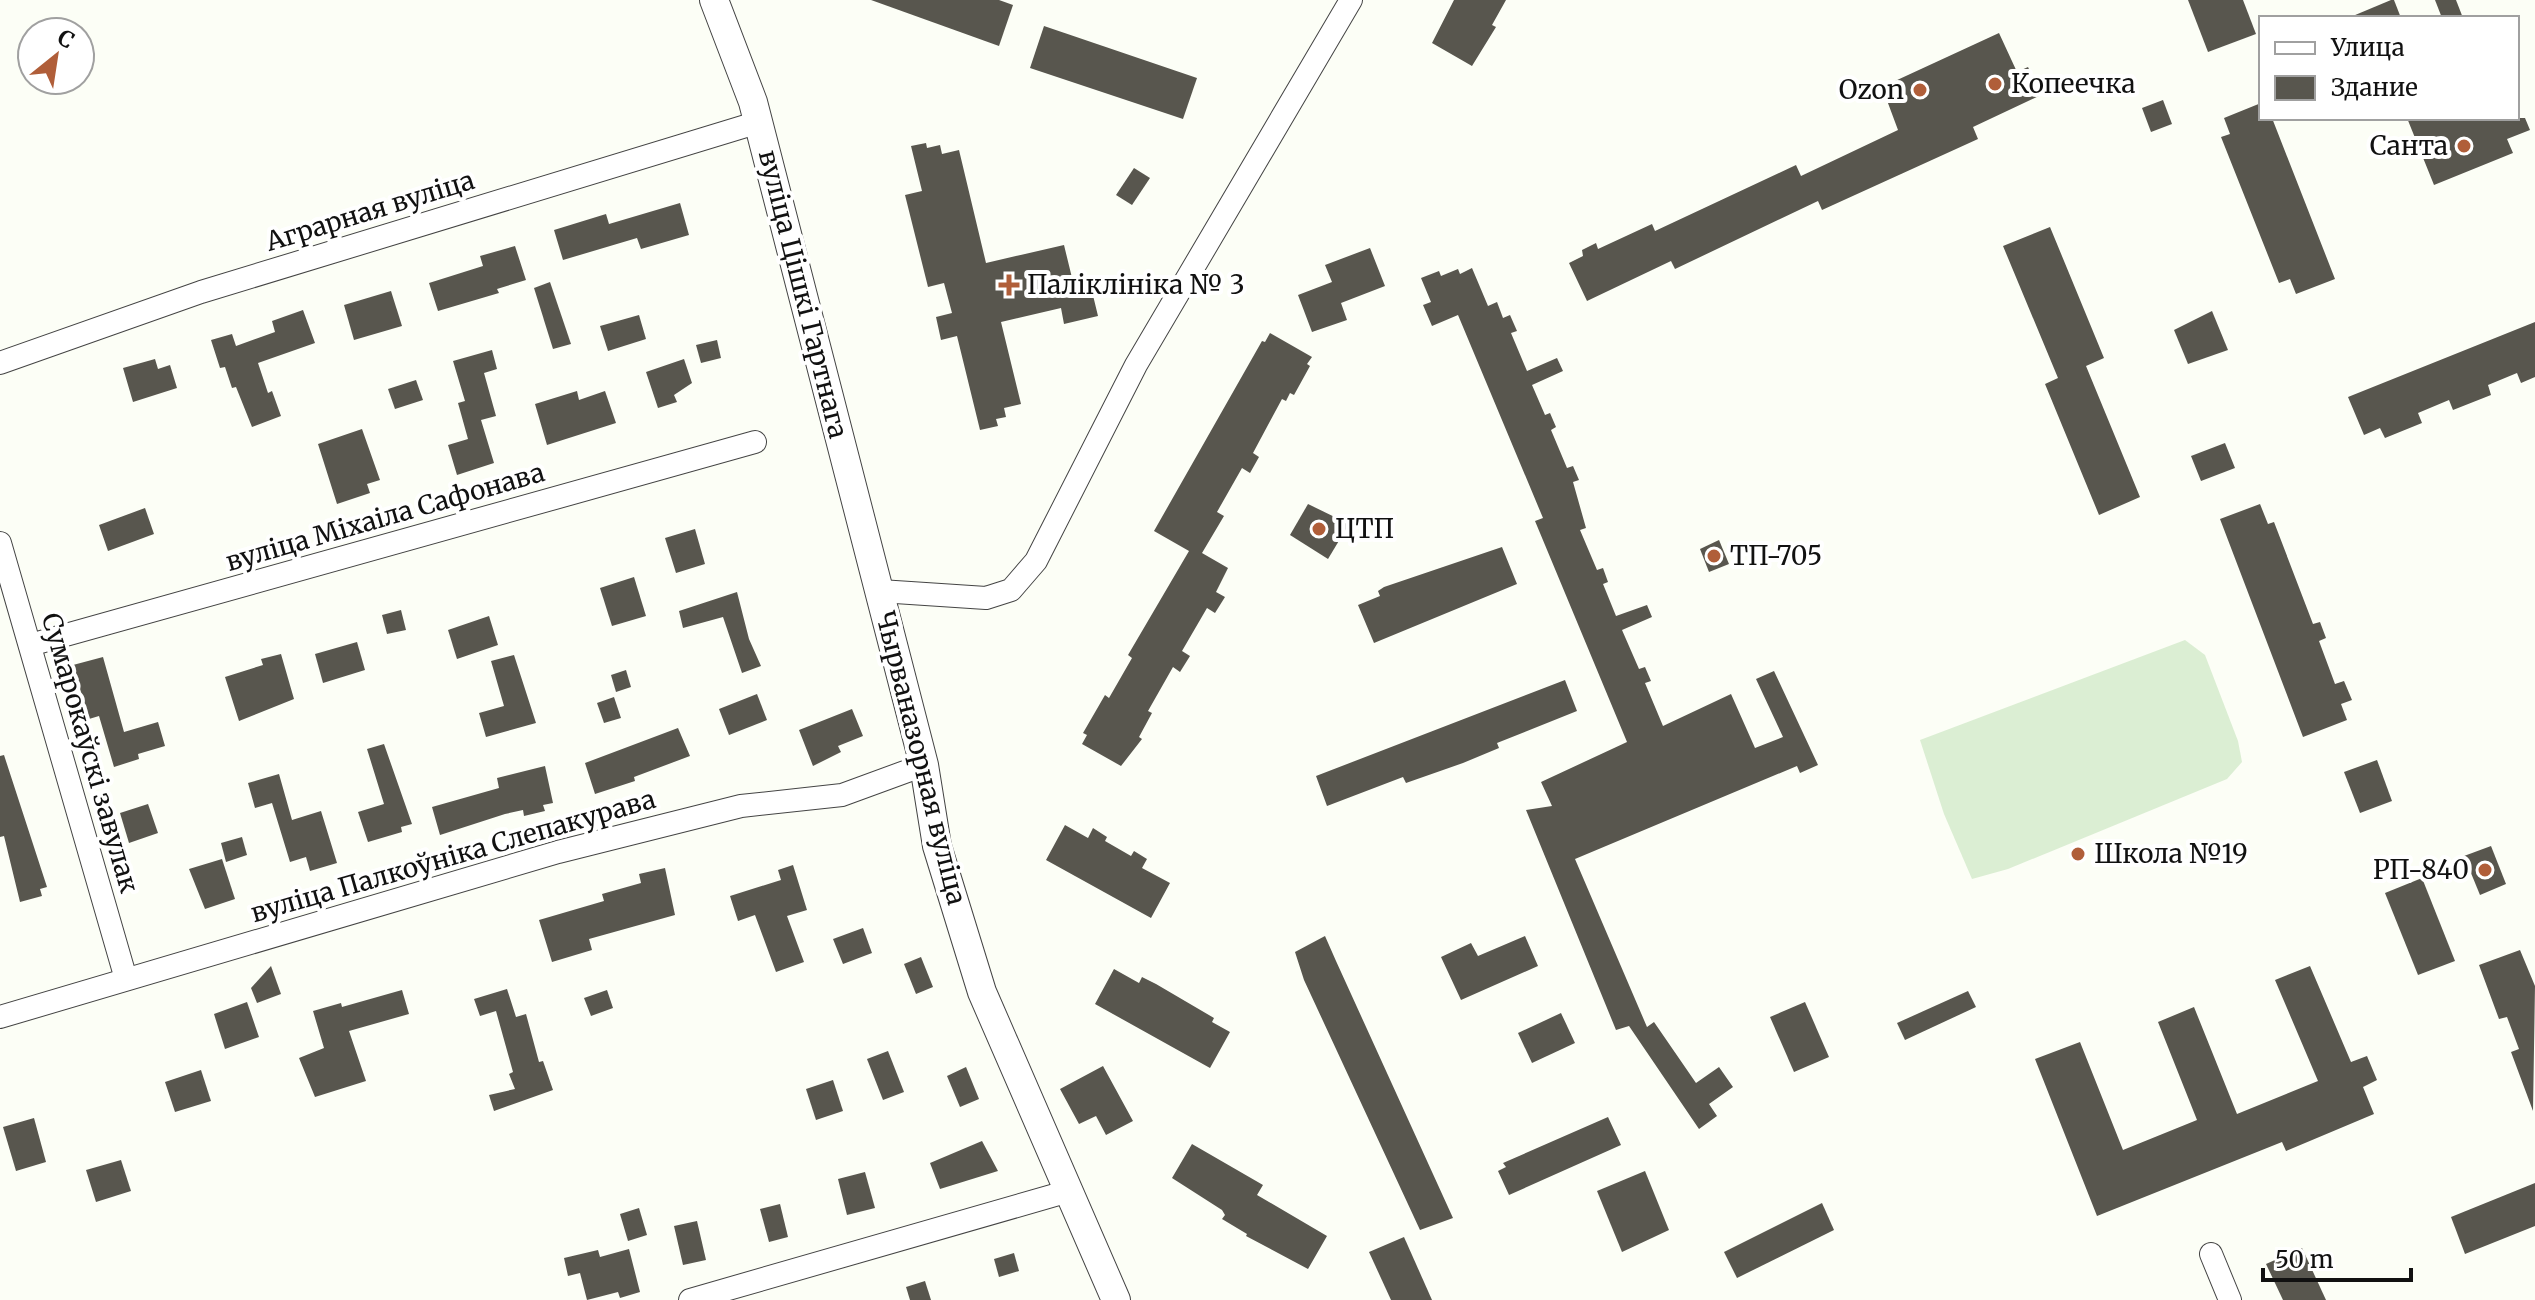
<svg xmlns="http://www.w3.org/2000/svg" width="2535" height="1300" viewBox="0 0 2535 1300" font-family="Merriweather,serif">
<style>
.pitch{fill:#dbeed3}
.building{fill:#58564e}
.lines{fill:none;stroke-linecap:round;stroke-linejoin:round}
.minor-casing{stroke:#444;stroke-width:24}
.tertiary-casing{stroke:#444;stroke-width:30}
.minor{stroke:#fff;stroke-width:22}
.tertiary{stroke:#fff;stroke-width:28}
.poi-dot{fill:#b05e39;stroke:#fff;stroke-width:3}
.labels{text-anchor:middle;stroke-width:8;stroke-linejoin:round;paint-order:stroke}
.poi-label{font-size:26px;fill:#111;stroke:#fff;text-anchor:start}
.street-label{font-size:26px;fill:#111;stroke:#fff}
</style>
<rect width="100%" height="100%" fill="#fcfef6"/>
<!-- pitch -->
<polygon class="pitch" points="2185,640 2205,655 2238,741 2242,762 2227,779 2008,869 1972,879 1944,814 1920,740"/>
<!-- building -->
<g class="building">
<polygon points="871,0 999,0 1013,5 999,46"/>
<polygon points="1454,0 1506,0 1492,25 1496,27 1472,66 1432,43"/>
<polygon points="2188,0 2243,0 2256,34 2208,52"/>
<polygon points="2394,0 2401,18 2348,18 2391,0"/>
<polygon points="2435,0 2456,0 2463,18 2442,18"/>
<polygon points="1044,26 1197,78 1183,119 1030,68"/>
<polygon points="1999,33 2017,72 2028,67 2041,95 1973,127 1978,139 1822,210 1818,201 1675,269 1671,261 1587,301 1569,263 1583,256 1582,250 1596,243 1598,249 1652,224 1655,231 1796,165 1801,176 1898,130 1882,87"/>
<polygon points="2163,100 2172,124 2151,132 2142,108"/>
<polygon points="2261,103 2261,118 2272,118 2335,279 2296,294 2290,279 2279,283 2221,137 2230,134 2224,118"/>
<polygon points="2407,118 2525,118 2530,130 2507,139 2513,153 2434,185"/>
<polygon points="926,143 927,148 940,145 942,154 959,150 986,263 1064,245 1074,286 1090,283 1098,316 1064,324 1061,308 1001,322 1021,404 1004,408 1006,417 996,419 998,426 980,430 957,336 941,340 936,317 952,313 944,283 928,287 905,195 922,191 911,146"/>
<polygon points="1134,168 1150,178 1132,205 1116,195"/>
<polygon points="680,203 689,235 641,249 637,238 563,260 554,230 606,214 609,224"/>
<polygon points="2050,227 2104,358 2086,366 2140,497 2099,515 2045,384 2058,378 2003,246"/>
<polygon points="515,246 526,280 497,289 499,293 438,311 429,283 483,266 480,256"/>
<polygon points="1370,248 1385,286 1341,303 1347,320 1312,332 1298,295 1332,282 1325,265"/>
<polygon points="1472,268 1488,306 1497,302 1503,318 1510,315 1517,331 1511,333 1527,371 1557,358 1563,371 1532,385 1545,415 1550,413 1556,427 1551,430 1567,468 1573,466 1579,480 1573,482 1586,528 1580,530 1597,570 1603,568 1608,582 1603,584 1616,616 1647,605 1652,617 1622,630 1639,669 1645,667 1651,681 1645,683 1663,726 1731,694 1755,748 1783,737 1756,679 1774,671 1818,765 1800,773 1797,766 1575,859 1647,1027 1654,1022 1696,1083 1719,1067 1733,1087 1709,1104 1717,1116 1699,1129 1629,1026 1616,1030 1526,810 1552,806 1541,782 1627,742 1535,521 1543,518 1458,315 1432,326 1423,305 1431,302 1421,278 1439,271 1441,276 1458,269 1460,274"/>
<polygon points="550,282 571,344 553,349 534,288"/>
<polygon points="391,291 402,326 354,340 344,305"/>
<polygon points="303,310 315,343 258,363 268,393 272,391 281,416 252,427 236,387 232,388 225,367 220,368 211,340 232,334 236,346 275,332 272,321"/>
<polygon points="2212,311 2228,350 2188,364 2174,330"/>
<polygon points="639,315 646,339 608,351 600,326"/>
<polygon points="2535,322 2535,377 2521,383 2517,373 2488,385 2491,395 2453,410 2449,400 2418,413 2422,423 2385,438 2380,428 2364,435 2348,397"/>
<polygon points="1270,333 1312,357 1307,364 1310,366 1294,395 1290,393 1286,401 1282,399 1253,453 1259,457 1250,473 1242,468 1217,512 1224,516 1202,553 1228,568 1216,592 1225,597 1215,613 1207,608 1182,651 1190,656 1180,672 1173,667 1148,711 1152,713 1139,737 1142,739 1121,766 1082,744 1087,735 1083,733 1105,695 1109,698 1132,658 1128,655 1189,551 1154,531 1262,341 1265,342"/>
<polygon points="717,340 721,358 701,363 696,345"/>
<polygon points="492,350 497,369 484,373 496,416 481,420 494,463 457,475 448,445 468,439 458,403 465,401 453,361"/>
<polygon points="155,359 158,369 170,365 177,388 133,402 123,368"/>
<polygon points="684,359 692,383 674,395 677,402 658,408 646,372"/>
<polygon points="416,380 423,400 395,409 388,389"/>
<polygon points="577,391 579,400 605,391 616,423 547,445 535,404"/>
<polygon points="362,429 380,480 367,484 370,493 337,504 318,444"/>
<polygon points="2225,443 2235,468 2201,481 2191,456"/>
<polygon points="1308,504 1349,524 1328,559 1290,535"/>
<polygon points="2260,504 2268,524 2274,522 2313,624 2320,622 2326,638 2319,641 2335,684 2344,681 2352,700 2341,704 2347,720 2303,737 2220,519"/>
<polygon points="145,508 154,534 108,551 99,525"/>
<polygon points="695,529 705,564 676,573 665,538"/>
<polygon points="1719,540 1729,564 1709,572 1700,549"/>
<polygon points="1502,547 1517,584 1374,643 1358,605 1380,596 1378,591 1384,587"/>
<polygon points="634,577 646,616 612,626 600,588"/>
<polygon points="737,592 749,639 761,666 742,673 723,617 683,628 679,611"/>
<polygon points="401,610 406,630 387,634 382,615"/>
<polygon points="489,616 498,645 457,659 448,630"/>
<polygon points="357,642 365,670 323,683 315,654"/>
<polygon points="281,654 294,699 239,721 225,677 263,665 261,659"/>
<polygon points="514,655 536,723 486,737 479,713 504,706 491,661"/>
<polygon points="103,657 124,732 158,722 165,746 138,754 139,759 114,767 99,716 89,719 73,665"/>
<polygon points="626,670 631,687 616,692 611,675"/>
<polygon points="1565,680 1577,711 1497,743 1499,748 1463,763 1406,783 1403,777 1327,806 1316,776"/>
<polygon points="757,694 767,720 729,735 719,709"/>
<polygon points="614,697 621,718 604,723 597,703"/>
<polygon points="852,709 863,736 838,746 841,752 813,766 799,730"/>
<polygon points="678,728 690,756 634,777 635,781 595,794 585,763"/>
<polygon points="384,744 412,824 401,827 402,832 368,842 358,812 384,804 367,749"/>
<polygon points="4,755 47,887 40,889 42,896 20,902 4,836 0,837 0,756"/>
<polygon points="2377,760 2392,801 2360,813 2344,772"/>
<polygon points="545,766 553,803 543,805 545,811 524,816 523,810 505,814 440,835 432,807 499,788 497,778"/>
<polygon points="279,774 292,820 321,811 337,863 310,871 306,857 290,862 272,803 255,808 248,783"/>
<polygon points="148,804 158,833 129,843 120,813"/>
<polygon points="1065,825 1088,838 1093,828 1107,837 1105,841 1131,856 1134,851 1147,859 1142,868 1170,883 1151,918 1046,860"/>
<polygon points="242,837 247,855 226,862 221,843"/>
<polygon points="2491,846 2506,884 2480,895 2464,856"/>
<polygon points="222,859 235,899 205,909 189,869"/>
<polygon points="793,865 807,910 787,916 804,962 776,972 755,915 738,921 730,896 781,880 778,870"/>
<polygon points="665,868 675,915 589,939 592,950 552,962 539,920 604,901 602,894 641,883 639,874"/>
<polygon points="2422,878 2455,961 2418,975 2385,893"/>
<polygon points="863,928 872,953 843,964 833,939"/>
<polygon points="1325,936 1336,961 1453,1218 1420,1230 1304,980 1295,952"/>
<polygon points="1525,936 1538,966 1461,1000 1441,957 1471,943 1478,956"/>
<polygon points="2520,950 2535,986 2533,1111 2511,1052 2519,1049 2507,1017 2499,1019 2479,965"/>
<polygon points="921,957 933,987 916,994 904,964"/>
<polygon points="271,966 281,994 257,1003 251,988"/>
<polygon points="2310,966 2351,1062 2367,1056 2377,1080 2363,1087 2374,1114 2286,1151 2282,1142 2097,1216 2035,1059 2080,1042 2123,1150 2197,1120 2158,1022 2194,1007 2237,1114 2318,1081 2275,980"/>
<polygon points="1114,969 1139,983 1142,977 1156,984 1214,1018 1212,1022 1230,1032 1210,1068 1095,1004"/>
<polygon points="507,989 516,1017 526,1014 539,1062 543,1061 553,1090 494,1111 489,1095 515,1089 509,1074 513,1072 496,1011 480,1016 474,999"/>
<polygon points="402,990 409,1014 349,1031 366,1081 315,1097 299,1058 324,1048 313,1011 341,1003 342,1007"/>
<polygon points="607,990 613,1008 591,1016 584,998"/>
<polygon points="1968,991 1976,1007 1905,1040 1897,1023"/>
<polygon points="247,1002 259,1037 225,1049 214,1014"/>
<polygon points="1805,1002 1829,1057 1794,1072 1770,1017"/>
<polygon points="1561,1013 1575,1043 1532,1063 1518,1033"/>
<polygon points="888,1051 904,1092 883,1100 867,1059"/>
<polygon points="1103,1066 1133,1121 1106,1135 1096,1116 1079,1124 1060,1089"/>
<polygon points="966,1067 979,1099 960,1107 947,1076"/>
<polygon points="201,1070 211,1101 175,1112 165,1082"/>
<polygon points="833,1080 843,1111 816,1120 806,1089"/>
<polygon points="1608,1117 1621,1145 1509,1195 1498,1171 1506,1167 1503,1163"/>
<polygon points="34,1118 46,1162 16,1171 3,1127"/>
<polygon points="982,1141 998,1171 940,1189 930,1163"/>
<polygon points="1192,1144 1263,1185 1257,1195 1327,1236 1308,1269 1246,1236 1247,1234 1222,1219 1225,1215 1222,1210 1172,1178"/>
<polygon points="121,1160 131,1191 96,1202 86,1170"/>
<polygon points="1645,1171 1669,1230 1622,1252 1597,1191"/>
<polygon points="865,1172 875,1208 847,1215 838,1179"/>
<polygon points="2535,1183 2535,1226 2465,1254 2451,1217"/>
<polygon points="1822,1203 1834,1230 1737,1278 1724,1252"/>
<polygon points="780,1204 788,1237 769,1242 760,1209"/>
<polygon points="639,1208 647,1235 628,1241 620,1214"/>
<polygon points="697,1221 706,1260 683,1265 674,1226"/>
<polygon points="1404,1237 1432,1300 1391,1300 1369,1252"/>
<polygon points="2302,1248 2326,1300 2283,1300 2266,1264"/>
<polygon points="629,1249 640,1292 620,1298 618,1292 587,1300 580,1273 568,1276 564,1258 598,1250 600,1257"/>
<polygon points="1014,1253 1019,1271 999,1277 994,1259"/>
<polygon points="925,1281 931,1300 910,1300 906,1287"/>
</g>
<g class="lines">
<defs>
<g id="minor">
<polyline points="0,363 201,292 759,122"/>
<polyline points="0,543 126,979"/>
<polyline points="880,591 986,598 1011,590 1036,561 1136,365 1351,0"/>
<polyline points="30,645 755,442"/>
<polyline points="0,1017 558,852 741,806 842,795 924,765"/>
<polyline points="2211,1254 2230,1300"/>
<polyline points="690,1300 1069,1191"/>
</g>
<polyline id="tertiary" points="714,0 753,102 924,765 937,846 982,992 1116,1300"/>
</defs>
<!-- minor casing -->
<use href="#minor" class="minor-casing"/>
<!-- tertiary casing -->
<use href="#tertiary" class="tertiary-casing"/>
<!-- minor -->
<use href="#minor" class="minor"/>
<!-- tertiary -->
<use href="#tertiary" class="tertiary"/>
</g>
<!-- markers -->
<g class="poi-dot">
<circle cx="1995" cy="84" r="8"/>
<circle cx="1920" cy="90" r="8"/>
<circle cx="2464" cy="146" r="8"/>
<path d="M1005 273h8v8h8v8h-8v8h-8v-8h-8v-8h8z"/>
<circle cx="1319" cy="529" r="8"/>
<circle cx="1714" cy="556" r="8"/>
<circle cx="2078" cy="854" r="8"/>
<circle cx="2485" cy="870" r="8"/>
</g>
<g class="labels">
<!-- poi labels -->
<g class="poi-label">
<text x="2011" y="93">Копеечка</text>
<text x="1904" y="99" text-anchor="end">Ozon</text>
<text x="2448" y="155" text-anchor="end">Санта</text>
<text x="1027" y="294">Паліклініка № 3</text>
<text x="1335" y="538">ЦТП</text>
<text x="1730" y="565">ТП-705</text>
<text x="2094" y="863">Школа №19</text>
<text x="2469" y="879" text-anchor="end">РП-840</text>
</g>
<!-- street labels -->
<g class="street-label">
<text transform="translate(370 211) rotate(-17)" y="9">Аграрная вуліца</text>
<text transform="translate(803 294) rotate(76)" y="9">вуліца Цішкі Гартнага</text>
<text transform="translate(385 517) rotate(-16)" y="9">вуліца Міхаіла Сафонава</text>
<text transform="translate(90 753) rotate(74)" y="9">Сумарокаўскі завулак</text>
<text transform="translate(921 758) rotate(76)" y="9">Чырваназорная вуліца</text>
<text transform="translate(453 856) rotate(-16)" y="9">вуліца Палкоўніка Слепакурава</text>
</g>
</g>
<!-- legend -->
<rect x="2259" y="16" width="260" height="104" fill="#ffffff" stroke="#a0a0a0" stroke-width="2"/>
<rect x="2275" y="42" width="40" height="12" fill="#ffffff" stroke="#a0a0a0" stroke-width="2"/>
<text x="2331" y="56" font-size="24" fill="#111111">Улица</text>
<rect x="2275" y="76" width="40" height="24" fill="#58564e" stroke="#a0a0a0" stroke-width="2"/>
<text x="2331" y="96" font-size="24" fill="#111111">Здание</text>
<!-- north arrow -->
<g transform="translate(56 56) rotate(30)"><circle r="38" fill="#ffffff" stroke="#a0a0a0" stroke-width="2"/>
<path d="M0-6L14 30L0 20L-14 30Z" fill="#b05e39"/>
<text y="-12" font-size="22" font-weight="bold" text-anchor="middle" fill="#111111">С</text>
</g>
<!-- scale -->
<path d="M2263 1268v12h148v-12" fill="none" stroke="#111111" stroke-width="4"/>
<text x="2275" y="1268" font-size="24" fill="#111111" stroke="#ffffff" stroke-width="6" paint-order="stroke">50 m</text>
</svg>
